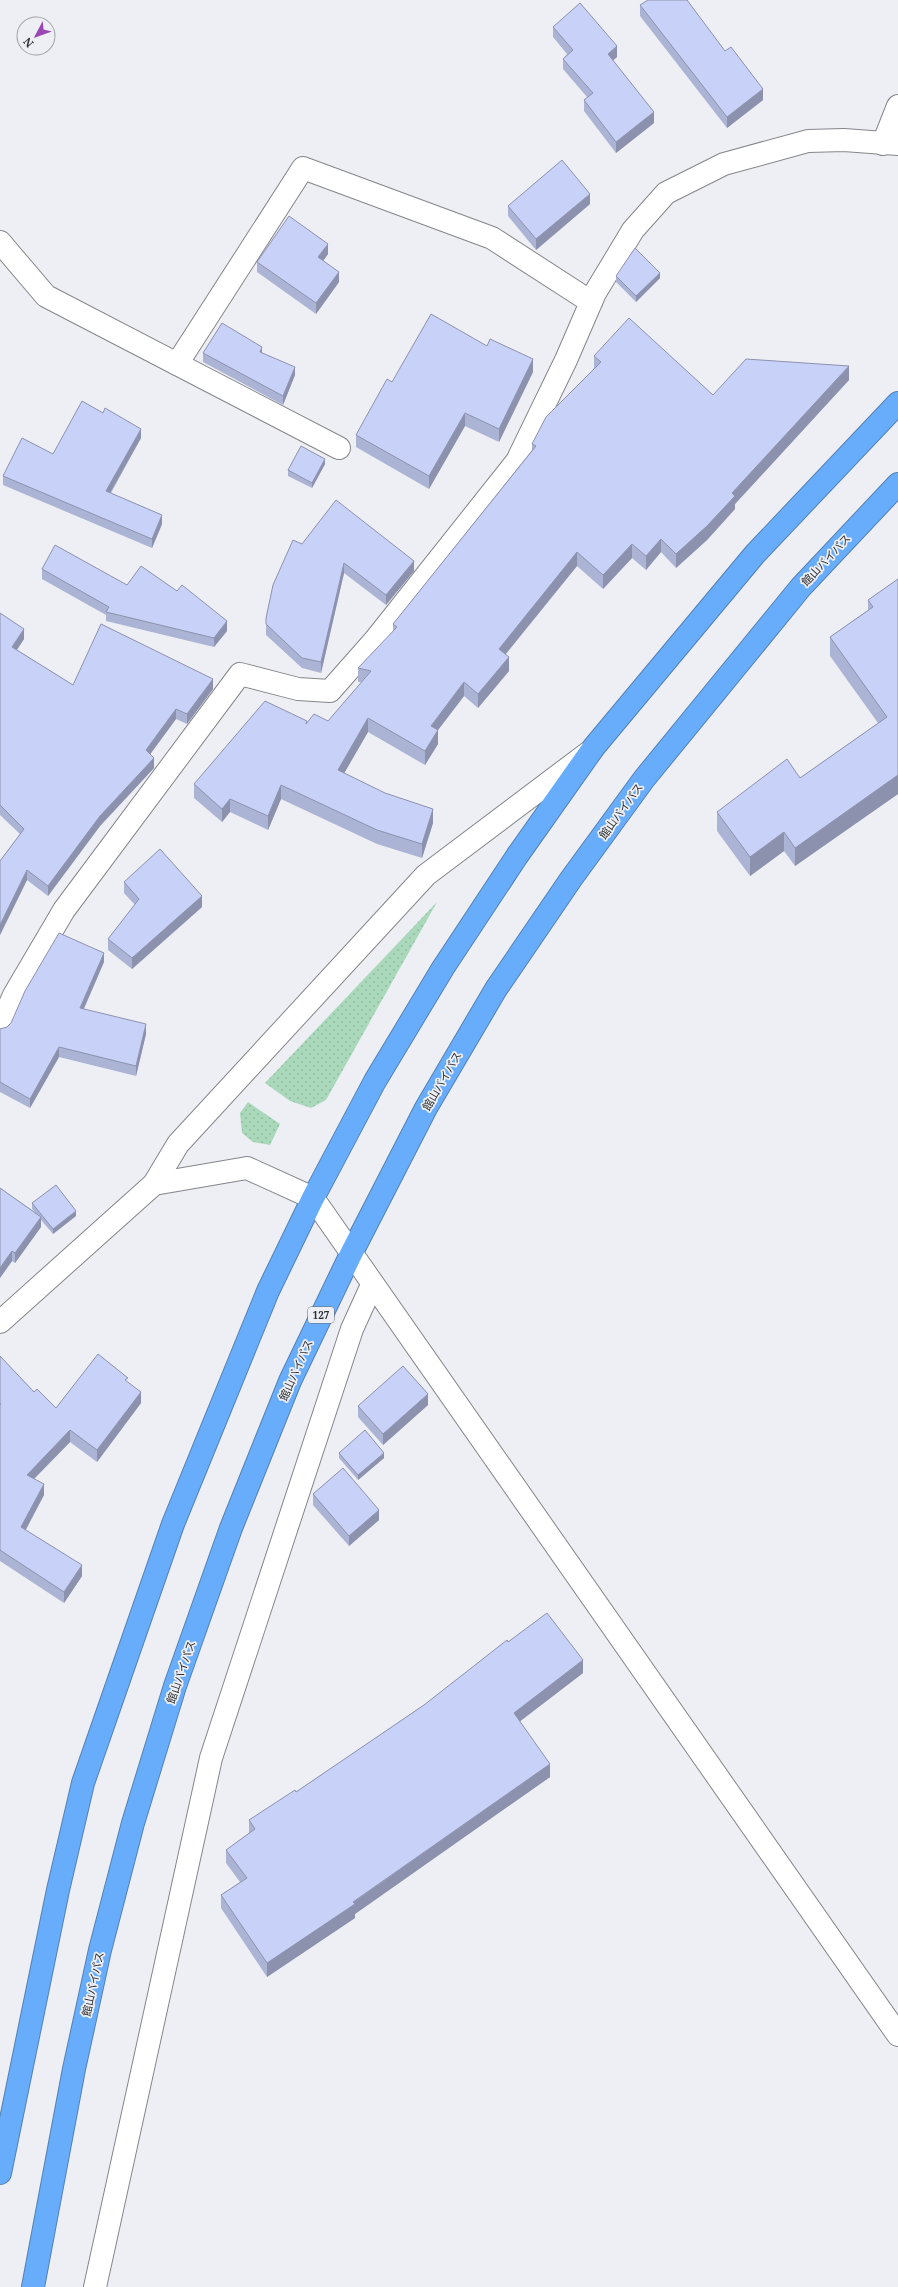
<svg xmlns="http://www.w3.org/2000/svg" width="898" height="2287" viewBox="0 0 898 2287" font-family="'Noto Serif','Noto Sans JP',serif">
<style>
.green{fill:url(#green-dots)}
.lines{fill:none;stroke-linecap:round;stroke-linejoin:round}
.minor-casing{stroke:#85868a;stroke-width:24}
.highway-casing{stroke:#5381b4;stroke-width:24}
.minor{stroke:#fff;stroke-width:22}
.highway{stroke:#68adfb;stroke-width:22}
.wall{fill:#acb4d5}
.shaded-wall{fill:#8c92ae}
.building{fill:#c8d1f8;stroke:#8c92ae}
.labels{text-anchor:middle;stroke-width:3.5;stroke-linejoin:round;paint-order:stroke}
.shield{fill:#eeeff4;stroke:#67686a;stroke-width:1}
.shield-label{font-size:10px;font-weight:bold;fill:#2d2e2f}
.street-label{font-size:11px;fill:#2d2e2f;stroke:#eeeff4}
</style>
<defs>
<pattern id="green-dots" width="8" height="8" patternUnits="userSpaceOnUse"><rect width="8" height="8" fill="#a9d9ba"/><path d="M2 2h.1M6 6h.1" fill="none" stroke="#92bba0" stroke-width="1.8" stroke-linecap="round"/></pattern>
</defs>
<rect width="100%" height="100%" fill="#eeeff4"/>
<!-- green -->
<g class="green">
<polygon points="437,902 326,1100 311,1108 290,1101 265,1083"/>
<polygon points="248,1102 280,1124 270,1145 253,1142 242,1133 240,1113"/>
</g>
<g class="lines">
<defs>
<g id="minor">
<polyline points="883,144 898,106"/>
<polyline points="0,242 46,296 339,448"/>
<polyline points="177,364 303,168 492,238 591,302"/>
<polyline points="0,1027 14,995 64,910 240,674 298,689 330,691 375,640 517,461 566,360 595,293 633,230 666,193 724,164 808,141 844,140 898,144"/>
<polyline points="154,1184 178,1144 426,875 588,753"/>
<polyline points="0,1322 154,1184 247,1168 313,1198 898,2035"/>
<polyline points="95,2287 211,1758 352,1329 372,1285"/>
</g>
<g id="highway">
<polyline points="0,2173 58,1890 83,1783 173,1524 268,1291 313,1198 375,1081 443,968 517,856 594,747 755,554 898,403"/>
<polyline points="33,2287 74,2069 100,1950 133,1823 175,1686 231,1528 290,1381 351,1254 426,1108 496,989 571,879 644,779 801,587 898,484"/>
</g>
</defs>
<!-- minor casing -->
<use href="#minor" class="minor-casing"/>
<!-- highway casing -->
<use href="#highway" class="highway-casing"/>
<!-- minor -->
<use href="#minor" class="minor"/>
<!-- highway -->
<use href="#highway" class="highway"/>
</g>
<!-- wall -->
<g class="wall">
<polygon points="640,5 763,100 727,128 640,16"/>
<polygon points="553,27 617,57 613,60 654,123 616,153 584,111 584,100 587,97 563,69 563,59 567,54 553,37"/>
<polygon points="590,204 536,250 508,216 508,206"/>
<polygon points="328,254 323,261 339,282 316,314 257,272 257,262"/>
<polygon points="616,276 660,278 636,302 616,282"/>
<polygon points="203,353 295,375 283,405 203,362"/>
<polygon points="594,356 713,395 849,380 735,504 735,509 707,540 676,568 661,552 646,570 632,558 603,589 577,566 506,654 509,671 478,708 464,696 438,730 438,744 425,765 368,732 344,773 433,823 422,858 377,844 281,799 268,830 230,812 222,822 194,798 194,784 307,723 328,721 362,682 358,682 358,668 393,632 393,624 532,450 532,444 594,368"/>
<polygon points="533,372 499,442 465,426 429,489 356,447 356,435 392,382"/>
<polygon points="141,438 111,493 162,524 152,548 3,485 3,476 53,454"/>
<polygon points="325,464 312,488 288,476 288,470"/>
<polygon points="302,544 414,571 386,605 344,573 321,673 302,668 266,635 266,618"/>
<polygon points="42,569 127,585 227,631 214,647 106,621 106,615 42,579"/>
<polygon points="898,579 898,794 795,866 784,851 750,876 717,831 717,812 800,778 878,723 830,656 830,637 868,610 868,600"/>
<polygon points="0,613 24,639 17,650 73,685 213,689 187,724 176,719 150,754 154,768 100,826 48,896 27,880 0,935 0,861 20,834 0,815"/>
<polygon points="124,882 202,907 132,969 108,950 108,939 135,905 124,893"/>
<polygon points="104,962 84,1009 146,1034 136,1076 59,1057 30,1108 0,1092 0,1029 7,1027"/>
<polygon points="0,1188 36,1213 32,1209 32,1203 76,1216 53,1234 41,1220 41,1227 15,1263 12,1261 0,1278"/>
<polygon points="0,1356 34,1392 56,1408 128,1382 141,1403 97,1462 70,1442 34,1479 44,1495 26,1530 82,1576 64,1603 0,1561"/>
<polygon points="428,1405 383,1445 358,1417 358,1406"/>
<polygon points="339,1453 384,1458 358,1480 339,1458"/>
<polygon points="313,1494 379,1520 349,1546 313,1505"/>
<polygon points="508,1642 583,1673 520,1721 550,1777 355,1914 355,1918 267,1977 221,1908 221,1895 240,1882 226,1863 226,1850 249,1833 249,1820 296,1792 424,1705"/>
</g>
<!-- shaded-wall -->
<g class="shaded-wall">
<polygon points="617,46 617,57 608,65 608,54"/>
<polygon points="763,89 763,100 727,128 727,117"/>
<polygon points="654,112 654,123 616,153 616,142"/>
<polygon points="590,194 590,204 536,250 536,239"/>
<polygon points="328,244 328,254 318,268 318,257"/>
<polygon points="339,272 339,282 316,314 316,303"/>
<polygon points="660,273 660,278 636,302 636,296"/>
<polygon points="262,347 262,355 260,352"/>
<polygon points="533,359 533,372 499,442 499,429"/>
<polygon points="849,366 849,380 735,504 735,509 707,540 676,568 676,554"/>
<polygon points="295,367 295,375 283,405 283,396"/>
<polygon points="465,413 465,426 429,489 429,476"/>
<polygon points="141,429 141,438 106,500 106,491"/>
<polygon points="325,459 325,464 312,488 312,483"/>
<polygon points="162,515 162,524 152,548 152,539"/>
<polygon points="661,539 661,552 646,570 646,556"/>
<polygon points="632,544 632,558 603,589 603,575"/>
<polygon points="577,552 577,566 499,662 499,649"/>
<polygon points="414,561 414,571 386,605 386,595"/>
<polygon points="344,563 344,573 321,673 321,662"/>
<polygon points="227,621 227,631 214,647 214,638"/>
<polygon points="24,629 24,639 12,657 12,647"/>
<polygon points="509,657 509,671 478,708 478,694"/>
<polygon points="213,679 213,689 187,724 187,714"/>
<polygon points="464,682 464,696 438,730 438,744 425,765 425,751 431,726"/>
<polygon points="176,709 176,719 146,760 146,750"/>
<polygon points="368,718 368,732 338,784 338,770"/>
<polygon points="154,758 154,768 100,826 48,896 48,886 100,816"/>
<polygon points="898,775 898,794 795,866 795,848"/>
<polygon points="281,785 281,799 268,830 268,816"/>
<polygon points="230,799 230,812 222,822 222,809"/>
<polygon points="433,809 433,823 422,858 422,844"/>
<polygon points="784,832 784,851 750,876 750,857"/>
<polygon points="27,870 27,880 0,935 0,925"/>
<polygon points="202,896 202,907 132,969 132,958"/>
<polygon points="104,953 104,962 80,1017 80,1008"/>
<polygon points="146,1024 146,1034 136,1076 136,1066"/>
<polygon points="59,1047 59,1057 30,1108 30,1099"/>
<polygon points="76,1211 76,1216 53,1234 53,1229"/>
<polygon points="41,1217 41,1227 15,1263 15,1253"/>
<polygon points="12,1251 12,1261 0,1278 0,1268"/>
<polygon points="141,1392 141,1403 97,1462 97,1450"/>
<polygon points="428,1394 428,1405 383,1445 383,1434"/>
<polygon points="70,1430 70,1442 27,1486 27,1475"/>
<polygon points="384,1453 384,1458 358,1480 358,1475"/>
<polygon points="44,1484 44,1495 21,1538 21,1527"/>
<polygon points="379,1510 379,1520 349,1546 349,1536"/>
<polygon points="82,1565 82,1576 64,1603 64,1592"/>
<polygon points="583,1660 583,1673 514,1726 514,1713"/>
<polygon points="550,1764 550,1777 355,1914 355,1918 267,1977 267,1963"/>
</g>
<!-- building -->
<g class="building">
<polygon points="648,0 687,0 725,51 731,47 763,89 727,117 640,5"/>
<polygon points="580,3 617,46 608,54 654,112 616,142 584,100 593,93 563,59 573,50 553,27"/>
<polygon points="562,160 590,194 536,239 508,206"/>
<polygon points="289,216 328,244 318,257 339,272 316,303 257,262"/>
<polygon points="635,248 660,273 636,296 616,276"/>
<polygon points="431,314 487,346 490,339 533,359 499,429 465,413 429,476 356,435 387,379 392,382"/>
<polygon points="629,318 713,395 746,359 849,366 732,493 735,496 707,526 676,554 661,539 646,556 632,544 603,575 577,552 499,649 509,657 478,694 464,682 431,726 438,730 425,751 368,718 338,770 385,793 433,809 422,844 377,830 281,785 268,816 230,799 222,809 194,784 265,701 307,721 306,724 314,714 328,721 371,671 358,668 397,627 393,624 536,446 532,444 546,417 601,362 594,356"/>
<polygon points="222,323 262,347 260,352 295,367 283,396 203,353"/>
<polygon points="82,401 103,413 105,408 141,429 106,491 162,515 152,539 3,476 22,438 53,454"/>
<polygon points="301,446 325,459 312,483 288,470"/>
<polygon points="336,500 414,561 386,595 344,563 321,662 302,658 266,624 266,618 273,585 293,540 302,544"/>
<polygon points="55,545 127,585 141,566 177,591 182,585 227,621 214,638 106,612 109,607 42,569"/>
<polygon points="898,579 898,775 795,848 784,832 750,857 717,812 787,759 800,778 887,717 830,637 873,607 868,600"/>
<polygon points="0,613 24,629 12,647 73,685 101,624 213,679 187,714 176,709 146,750 154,758 100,816 48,886 27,870 0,925 0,861 24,829 0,805"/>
<polygon points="160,849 202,896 132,958 108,939 139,899 124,882"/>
<polygon points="59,933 104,953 80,1008 146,1024 136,1066 59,1047 30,1099 0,1082 0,1029 7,1027 11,1023 25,991"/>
<polygon points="56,1185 76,1211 53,1229 32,1203"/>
<polygon points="0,1188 41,1217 15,1253 12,1251 0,1268"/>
<polygon points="98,1354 128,1378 125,1380 141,1392 97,1450 70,1430 27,1475 44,1484 21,1527 82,1565 64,1592 0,1550 0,1404 1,1404 0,1403 0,1356 34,1392 37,1389 56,1408"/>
<polygon points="403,1366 428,1394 383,1434 358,1406"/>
<polygon points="365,1430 384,1453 358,1475 339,1453"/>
<polygon points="343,1468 379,1510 349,1536 313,1494"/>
<polygon points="547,1613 583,1660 514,1713 550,1764 353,1902 355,1904 267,1963 221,1895 247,1878 226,1850 255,1829 249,1820 295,1790 296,1792 424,1705 507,1640 508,1642"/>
</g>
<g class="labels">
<!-- shield labels -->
<rect class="shield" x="308" y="1307" width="26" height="16" rx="3"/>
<g class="shield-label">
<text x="321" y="1319">127</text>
</g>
<!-- street labels -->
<g class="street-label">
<text transform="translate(826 560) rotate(-47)" y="4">館山バイパス</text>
<text transform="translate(621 811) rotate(-54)" y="4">館山バイパス</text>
<text transform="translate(442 1081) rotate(-60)" y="4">館山バイパス</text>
<text transform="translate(296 1370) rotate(-66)" y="4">館山バイパス</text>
<text transform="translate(181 1672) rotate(-71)" y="4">館山バイパス</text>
<text transform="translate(93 1984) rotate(-78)" y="4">館山バイパス</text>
</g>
</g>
<!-- north arrow -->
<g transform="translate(36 36) rotate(229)"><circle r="19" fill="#eeeff4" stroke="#a1a2a5"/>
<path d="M0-3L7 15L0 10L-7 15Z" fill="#9a46b4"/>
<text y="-6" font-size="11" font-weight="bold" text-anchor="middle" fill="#2d2e2f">N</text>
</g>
</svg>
